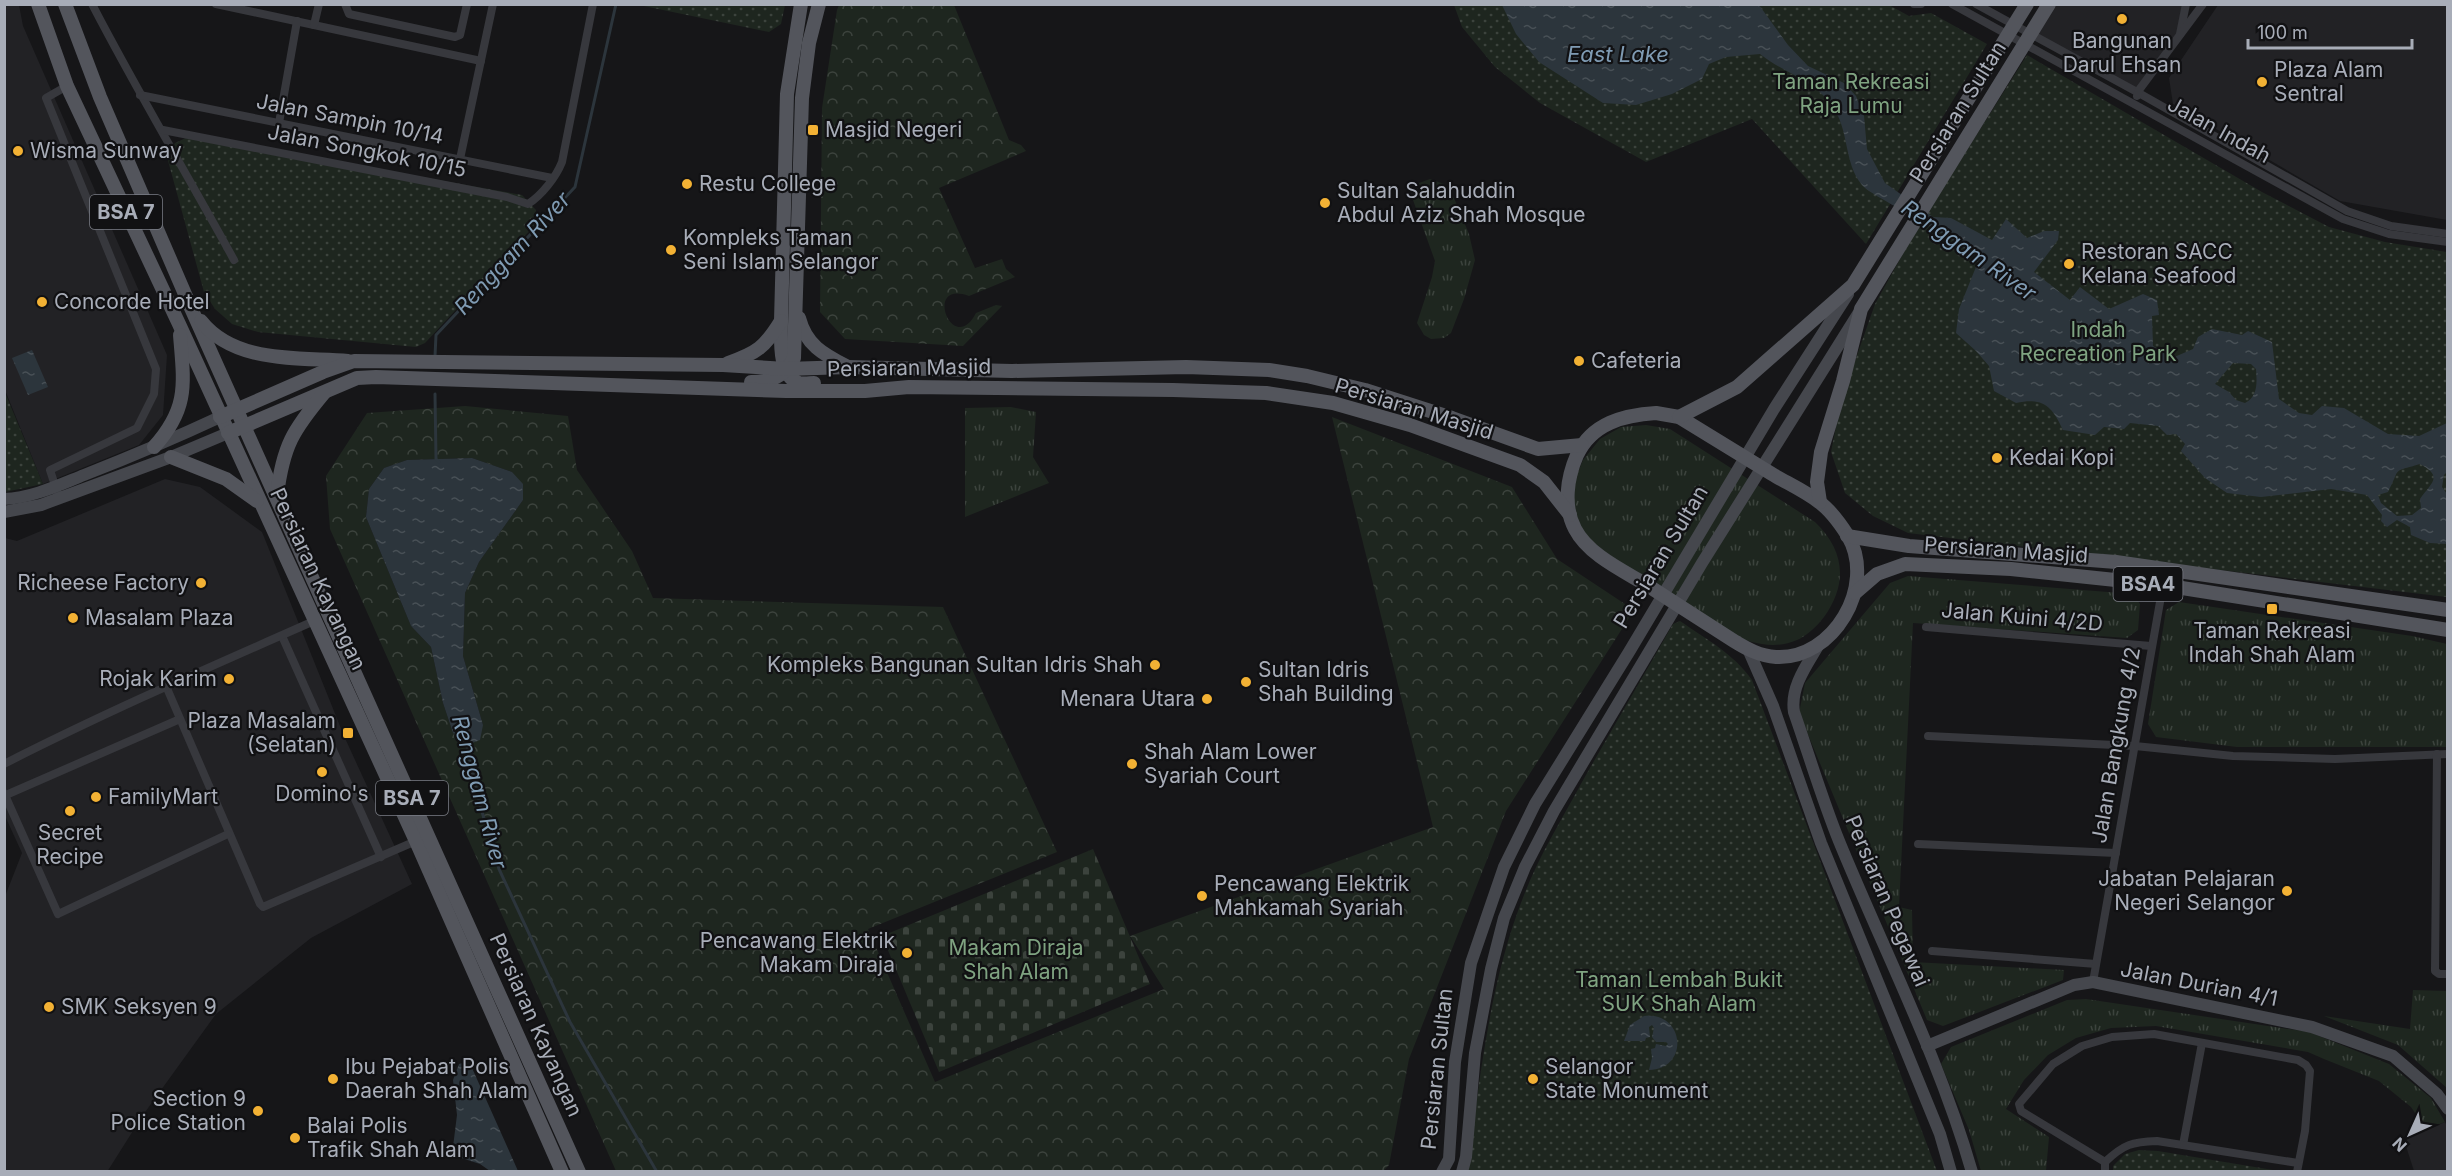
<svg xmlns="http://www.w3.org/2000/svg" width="2452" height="1176" viewBox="0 0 2452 1176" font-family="Inter,sans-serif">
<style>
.built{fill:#222225}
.grass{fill:url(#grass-tufts)}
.forest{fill:url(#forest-crowns);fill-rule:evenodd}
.cemetery{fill:url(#cemetery-stones)}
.park{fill:url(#park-dots)}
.water{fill:url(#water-ripples);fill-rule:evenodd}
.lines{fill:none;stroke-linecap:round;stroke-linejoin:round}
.stream{stroke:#2c353c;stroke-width:3}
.street{stroke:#37383d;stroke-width:8}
.secondary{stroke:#45474d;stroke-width:12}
.primary{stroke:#53555c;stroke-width:14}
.poi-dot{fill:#f2b134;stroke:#111113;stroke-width:2}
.labels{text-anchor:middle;stroke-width:4.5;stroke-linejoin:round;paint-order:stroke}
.shield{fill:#111113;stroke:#7b7e86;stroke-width:1.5}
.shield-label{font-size:20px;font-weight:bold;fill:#a8adb8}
.poi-label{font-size:21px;fill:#a8adb8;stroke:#111113;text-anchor:start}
.park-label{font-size:21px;fill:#7fa381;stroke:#111113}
.street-label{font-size:21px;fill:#a8adb8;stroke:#111113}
.water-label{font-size:22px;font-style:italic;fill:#7f9bb3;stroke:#111113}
</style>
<defs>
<pattern id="grass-tufts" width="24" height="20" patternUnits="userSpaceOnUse" patternTransform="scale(1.5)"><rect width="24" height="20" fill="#1e261f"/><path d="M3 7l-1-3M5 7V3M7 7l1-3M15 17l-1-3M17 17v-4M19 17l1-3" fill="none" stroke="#3c433d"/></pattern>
<pattern id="forest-crowns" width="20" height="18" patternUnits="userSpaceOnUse" patternTransform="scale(1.5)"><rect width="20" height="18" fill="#1e261f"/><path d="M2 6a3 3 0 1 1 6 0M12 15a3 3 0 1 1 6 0" fill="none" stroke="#3c433d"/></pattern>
<pattern id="cemetery-stones" width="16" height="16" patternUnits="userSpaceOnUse" patternTransform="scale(1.5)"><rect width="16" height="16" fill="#1e261f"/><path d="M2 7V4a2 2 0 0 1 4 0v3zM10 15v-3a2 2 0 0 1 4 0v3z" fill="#3c433d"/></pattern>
<pattern id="park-dots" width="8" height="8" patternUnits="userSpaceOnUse" patternTransform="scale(1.5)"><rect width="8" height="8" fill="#1e261f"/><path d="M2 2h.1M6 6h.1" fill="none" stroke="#3c433d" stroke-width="1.8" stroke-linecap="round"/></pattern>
<pattern id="water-ripples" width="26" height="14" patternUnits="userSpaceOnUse" patternTransform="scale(1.5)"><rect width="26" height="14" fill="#2c353c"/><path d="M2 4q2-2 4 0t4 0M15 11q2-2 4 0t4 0" fill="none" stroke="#485056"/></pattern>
</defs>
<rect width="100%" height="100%" fill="#161618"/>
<!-- built -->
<g class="built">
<polygon points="4,5 19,5 23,26 167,355 163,415 139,445 43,484 5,390"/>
<polygon points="2050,5 2186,5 2178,40 2139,90 2031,34"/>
<polygon points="2218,5 2447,5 2447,220 2340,201 2173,104 2169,78"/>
<polygon points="165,479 200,487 262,532 344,736 412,884 311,938 216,1014 143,1115 107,1172 5,1171 4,899 22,853 5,816 5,538 17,541"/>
<polygon points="2445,1122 2447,1126 2447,1171 2414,1171 2404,1140"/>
</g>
<!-- grass -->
<g class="grass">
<polygon points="1430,179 1444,184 1454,198 1469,234 1475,260 1464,299 1451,333 1444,338 1431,339 1424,335 1417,323 1432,277 1435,261 1413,200 1419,183"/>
<polygon points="1011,407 1036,412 1033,457 1049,483 965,517 965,408"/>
<path d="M1646 425 1670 429 1815 522C1845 551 1848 583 1824 617 1818 625 1807 636 1797 640 1774 650 1751 643 1730 634L1599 551 1582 531 1572 503 1574 482 1583 460 1600 439 1621 427Z"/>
<polygon points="1908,576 2133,594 2140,604 2138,630 2127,638 1913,623 1899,907 1912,910 1913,962 2064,970 2063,980 1943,1026 1927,1020 1799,713 1805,683 1890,583"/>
<polygon points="2179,602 2412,636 2447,644 2447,747 2237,747 2156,737 2148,724 2166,610"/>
<polygon points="2413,990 2447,991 2447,1088 2398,1045 2324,1016 2410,1029"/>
<polygon points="2086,999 2309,1032 2389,1064 2431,1098 2445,1122 2426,1129 2411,1107 2379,1081 2324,1059 2308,1052 2156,1026 2111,1028 2076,1038 2048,1055 2024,1080 2006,1109 2049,1137 2046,1171 1981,1171 1969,1130 1941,1064 1951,1047 2067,1000"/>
</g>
<!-- forest -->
<g class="forest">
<path d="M839 5H954L1009 140 1021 145 1026 151 939 188 975 268 1002 259 1006 269 1015 277 969 296C922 279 953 358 976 313L996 305 1002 306 963 346 845 339 820 312 822 108 837 10Z"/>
<path d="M465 406 568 416 577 470 632 551 653 598 943 607 1057 852 868 929 935 1082 1164 989 1130 936 1433 827 1332 417 1512 487 1557 559 1634 610 1506 811 1409 1059 1389 1165 1383 1171H616L330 529 326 476 367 413ZM472 458 512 472 523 500 479 562 465 593 463 656 483 725 453 733 443 703 431 647 411 626 366 517 369 489 384 468 407 460Z"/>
</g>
<!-- cemetery -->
<polygon class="cemetery" points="1093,849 1150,984 939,1072 882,936"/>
<!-- park -->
<g class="park">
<polygon points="639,5 785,5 781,24 769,32"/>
<polygon points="1454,5 1889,5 1909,16 1931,13 1987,44 1866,244 1752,119 1646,162 1540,103 1495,67 1462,27"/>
<polygon points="2027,55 2262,192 2329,227 2385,242 2447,252 2447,597 1908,533 1873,516 1845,493 1831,452 1841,401 1875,304 1914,234"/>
<polygon points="190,136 522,195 536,210 534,226 425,343 416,347 258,332 232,324 215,309 204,292 167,157 175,143"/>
<polygon points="4,390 43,484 5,492 4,492"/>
<path d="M1680 621C1706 639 1734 654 1752 680L1937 1171 1467 1172C1480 1079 1489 983 1524 895 1539 856 1562 819 1582 782 1612 729 1643 677 1673 624Z"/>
<polygon points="2139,1150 2158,1151 2279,1171 2113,1171 2113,1166 2125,1154"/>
</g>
<!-- water -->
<g class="water">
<path d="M1502 5H1759L1788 45 1808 66 1844 83 1856 96 1864 116 1867 149 1885 183 1933 217 1951 218 1992 240 2006 219 2027 238 2044 231H2059L2058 240 2034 272 2070 300 2080 287 2109 309 2143 294 2157 300 2159 315 2152 316 2153 346 2172 358 2193 349 2198 337 2212 329 2242 335 2248 331 2272 342 2279 399 2299 413 2312 415 2322 406 2344 408 2388 434 2419 436 2447 423V472L2444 475 2442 487 2447 494V544L2430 543 2411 535 2410 527 2397 520 2387 527 2381 521 2382 515 2367 495 2331 489 2261 497 2227 493 2205 478 2181 451 2185 444 2176 434 2167 435 2158 426 2130 423 2124 429 2104 427 2095 435 2063 430C2052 406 2043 397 2016 403L1994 391 1989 366 1976 351 1956 333 1959 309 1980 257C1961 247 1944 234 1925 223 1913 215 1869 194 1862 185 1843 162 1850 129 1831 104 1813 80 1782 72 1760 54L1726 57 1709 64 1702 79 1672 94 1636 105 1603 103 1539 62 1516 34ZM2233 363 2251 364 2256 369C2257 383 2258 396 2245 403L2236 400 2229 392 2215 384ZM2420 464C2444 477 2431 483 2420 499L2421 508 2412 515 2397 516 2381 503 2378 495 2388 492C2402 466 2390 473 2420 464Z"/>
<polygon points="32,350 48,387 28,395 12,358"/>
<polygon points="472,458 512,472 523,484 523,500 479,562 465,593 463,656 483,725 480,740 467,745 453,733 443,703 431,647 411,626 366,517 369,489 384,468 407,460"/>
<path d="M1644 1016C1685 1011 1690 1069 1649 1070L1652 1058 1651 1049 1655 1048 1656 1044 1666 1046 1668 1044 1666 1042H1656L1652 1037 1654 1028 1652 1025 1649 1027 1650 1037 1646 1038 1645 1041H1624L1630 1025Z"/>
<polygon points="466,1062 472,1068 518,1171 490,1171 480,1164 452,1155 457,1115 453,1080 459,1064"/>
</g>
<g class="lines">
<!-- stream -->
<g class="stream">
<polyline points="435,356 436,335 575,187 616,4"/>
<polyline points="435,394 436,459 439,462"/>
<polyline points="466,743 480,805 499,869 570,1022 657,1172"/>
</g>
<!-- street -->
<g class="street">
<path d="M92 4C137 91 187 174 234 260"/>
<polyline points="216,4 481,61"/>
<polyline points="345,4 349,14 455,37 460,35 467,4"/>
<polyline points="1914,4 1921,4"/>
<polyline points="1952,4 2343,219 2389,234 2448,242"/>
<polyline points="1976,4 2137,92 2347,211 2391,226 2448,234"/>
<polyline points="314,25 319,4"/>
<polyline points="2180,34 2186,4"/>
<polyline points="140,95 552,178"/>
<polyline points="2137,96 2139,90 2203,4"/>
<polyline points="279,123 297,21"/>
<path d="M163 130 507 197 528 204C542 195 556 177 562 162L593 4"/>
<polyline points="460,159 493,4"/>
<polyline points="59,498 50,470 137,428 154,394 156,369 46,98 67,86"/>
<polyline points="1926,627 2151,646"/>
<polyline points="282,636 381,857"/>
<polyline points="166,686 260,904 263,907 416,841"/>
<polyline points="1928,736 2135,746 2233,756 2335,759 2448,754"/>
<polyline points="2437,754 2435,971 2439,974 2448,974"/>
<path d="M4 764C106 712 210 667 314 621"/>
<polyline points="4,793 58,914 228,834"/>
<polyline points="6,795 180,719"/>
<polyline points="1918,844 2116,853"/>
<polyline points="1932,951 2096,964"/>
<polyline points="2093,982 2163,585"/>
<polyline points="2183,1145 2202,1043"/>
<polyline points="2105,1162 2021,1111 2019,1104 2053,1064 2082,1046 2112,1037 2154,1034 2298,1060 2306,1065 2310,1071 2305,1131 2297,1172"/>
<path d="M2105 1172V1162C2124 1144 2132 1142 2157 1141L2298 1163"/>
</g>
<!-- secondary -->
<g class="secondary">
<path d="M4 499C32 498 59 485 84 475 130 457 175 438 220 417"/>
<polyline points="4,512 41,505 171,457 228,433"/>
<path d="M1818 646C1806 666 1790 688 1794 712 1809 755 1822 799 1839 841 1884 951 1939 1057 1972 1172"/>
<polyline points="1748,649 1773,706 1821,843 1940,1134 1951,1172"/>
<polyline points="1927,1046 2074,985 2093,982 2312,1027 2393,1056 2437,1094 2448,1109"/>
<polyline points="1442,1172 1449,1159 1455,1062 1471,963 1504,867 1535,804 1629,652 1774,409 1848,294"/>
<polyline points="1462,1172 1466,1157 1475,1053 1491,969 1504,918 1525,867 1554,811 1702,563 1858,314"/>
</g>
<!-- primary -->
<g class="primary">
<polyline points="38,4 67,86 179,324 416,841 562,1172"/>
<polyline points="65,4 100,97 191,308 579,1172"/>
<path d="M801 4 787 94 781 321C781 338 778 377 799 383 804 384 810 383 814 383"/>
<path d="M799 318C806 345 823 354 846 366"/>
<path d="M201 321C235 364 299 357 348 361"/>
<path d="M728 363C757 353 765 347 781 321"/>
<path d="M751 382C771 382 784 377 794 358L802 98 809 43 819 4"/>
<path d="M1656 413 1679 417C1710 436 1741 455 1772 474 1787 483 1805 491 1819 502 1829 509 1841 525 1848 536 1877 586 1833 660 1776 657 1760 656 1747 649 1734 641 1706 623 1678 605 1650 587 1626 572 1589 556 1575 529 1563 506 1567 478 1577 455 1592 423 1624 415 1656 413Z"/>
<polyline points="220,417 323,372 354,361 723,365 786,369 848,367 1012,371 1186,367 1269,370 1307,376 1365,390 1452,418 1538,449 1582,445"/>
<polyline points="1679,417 1737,387 1853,285 2027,4"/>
<polyline points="228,433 357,378 376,377 786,391 865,391 909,387 1173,390 1266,393 1333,403 1410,425 1520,465 1544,482 1570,515"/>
<path d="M154 447C189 408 184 384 180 335"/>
<polyline points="171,457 226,479 257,501"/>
<path d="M277 495C283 446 293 430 324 393"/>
<polyline points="1820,502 1817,482 1821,452 1843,381 1861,309 2049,4"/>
<polyline points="1847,536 1909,546 2116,562 2448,610"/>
<polyline points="1855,593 1877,574 1905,564 2011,569 2163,585 2448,630"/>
</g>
</g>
<!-- markers -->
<g class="poi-dot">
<circle cx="2122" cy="19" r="6"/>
<circle cx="2262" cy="82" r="6"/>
<rect x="807" y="124" width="12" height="12" rx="3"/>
<circle cx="18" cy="151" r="6"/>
<circle cx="687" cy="184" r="6"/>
<circle cx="1325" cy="203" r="6"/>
<circle cx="671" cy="250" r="6"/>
<circle cx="2069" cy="264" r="6"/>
<circle cx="42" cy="302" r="6"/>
<circle cx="1579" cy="361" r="6"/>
<circle cx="1997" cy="458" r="6"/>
<circle cx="201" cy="583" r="6"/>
<rect x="2266" y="603" width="12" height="12" rx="3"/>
<circle cx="73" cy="618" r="6"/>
<circle cx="1155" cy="665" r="6"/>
<circle cx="229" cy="679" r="6"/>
<circle cx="1246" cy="682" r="6"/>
<circle cx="1207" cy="699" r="6"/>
<rect x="342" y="727" width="12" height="12" rx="3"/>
<circle cx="1132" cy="764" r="6"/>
<circle cx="322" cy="772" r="6"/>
<circle cx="96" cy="797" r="6"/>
<circle cx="70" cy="811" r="6"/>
<circle cx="2287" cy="891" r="6"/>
<circle cx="1202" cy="896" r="6"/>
<circle cx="907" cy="953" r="6"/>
<circle cx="49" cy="1007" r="6"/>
<circle cx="333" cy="1079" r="6"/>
<circle cx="1533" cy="1079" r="6"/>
<circle cx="258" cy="1111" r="6"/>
<circle cx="295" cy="1138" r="6"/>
</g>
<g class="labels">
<!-- shield labels -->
<g class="shield">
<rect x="90" y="195" width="72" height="34" rx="4.5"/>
<rect x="2113.5" y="567" width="69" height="34" rx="4.5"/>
<rect x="376" y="781" width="72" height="34" rx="4.5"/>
</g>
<g class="shield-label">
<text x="126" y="219">BSA 7</text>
<text x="2148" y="591">BSA4</text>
<text x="412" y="805">BSA 7</text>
</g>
<!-- poi labels -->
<g class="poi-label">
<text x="2122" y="48" text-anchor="middle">Bangunan<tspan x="2122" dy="24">Darul Ehsan</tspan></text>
<text x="2274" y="77">Plaza Alam<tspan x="2274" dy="24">Sentral</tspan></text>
<text x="825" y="137">Masjid Negeri</text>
<text x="30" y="158">Wisma Sunway</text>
<text x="699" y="191">Restu College</text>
<text x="1337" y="198">Sultan Salahuddin<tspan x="1337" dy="24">Abdul Aziz Shah Mosque</tspan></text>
<text x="683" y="245">Kompleks Taman<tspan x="683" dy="24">Seni Islam Selangor</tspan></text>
<text x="2081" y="259">Restoran SACC<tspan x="2081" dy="24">Kelana Seafood</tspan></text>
<text x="54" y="309">Concorde Hotel</text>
<text x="1591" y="368">Cafeteria</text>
<text x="2009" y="465">Kedai Kopi</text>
<text x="189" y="590" text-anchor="end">Richeese Factory</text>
<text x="85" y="625">Masalam Plaza</text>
<text x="2272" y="638" text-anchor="middle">Taman Rekreasi<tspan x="2272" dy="24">Indah Shah Alam</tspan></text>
<text x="1143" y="672" text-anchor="end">Kompleks Bangunan Sultan Idris Shah</text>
<text x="1258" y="677">Sultan Idris<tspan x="1258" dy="24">Shah Building</tspan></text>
<text x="217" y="686" text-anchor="end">Rojak Karim</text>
<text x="1195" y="706" text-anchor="end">Menara Utara</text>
<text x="336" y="728" text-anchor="end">Plaza Masalam<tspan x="336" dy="24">(Selatan)</tspan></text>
<text x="1144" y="759">Shah Alam Lower<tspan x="1144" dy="24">Syariah Court</tspan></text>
<text x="322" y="801" text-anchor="middle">Domino's</text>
<text x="108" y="804">FamilyMart</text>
<text x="70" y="840" text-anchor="middle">Secret<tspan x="70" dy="24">Recipe</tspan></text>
<text x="2275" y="886" text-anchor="end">Jabatan Pelajaran<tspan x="2275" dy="24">Negeri Selangor</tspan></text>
<text x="1214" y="891">Pencawang Elektrik<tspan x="1214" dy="24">Mahkamah Syariah</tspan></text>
<text x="895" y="948" text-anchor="end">Pencawang Elektrik<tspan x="895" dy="24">Makam Diraja</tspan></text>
<text x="61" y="1014">SMK Seksyen 9</text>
<text x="345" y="1074">Ibu Pejabat Polis<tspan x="345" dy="24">Daerah Shah Alam</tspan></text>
<text x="1545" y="1074">Selangor<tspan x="1545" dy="24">State Monument</tspan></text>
<text x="246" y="1106" text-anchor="end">Section 9<tspan x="246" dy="24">Police Station</tspan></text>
<text x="307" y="1133">Balai Polis<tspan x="307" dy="24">Trafik Shah Alam</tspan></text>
</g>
<!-- park labels -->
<g class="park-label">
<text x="1851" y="89">Taman Rekreasi<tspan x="1851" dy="24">Raja Lumu</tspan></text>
<text x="2098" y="337">Indah<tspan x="2098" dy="24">Recreation Park</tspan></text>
<text x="1016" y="955">Makam Diraja<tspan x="1016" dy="24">Shah Alam</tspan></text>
<text x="1679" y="987">Taman Lembah Bukit<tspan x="1679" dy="24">SUK Shah Alam</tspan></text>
</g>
<!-- street labels -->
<g class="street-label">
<text transform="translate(1958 112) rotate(-58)" y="7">Persiaran Sultan</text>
<text transform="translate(350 119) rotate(11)" y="7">Jalan Sampin 10/14</text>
<text transform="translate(2219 130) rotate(29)" y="7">Jalan Indah</text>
<text transform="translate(367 151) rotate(11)" y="7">Jalan Songkok 10/15</text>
<text transform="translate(909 368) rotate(-1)" y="7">Persiaran Masjid</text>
<text transform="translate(1414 409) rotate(17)" y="7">Persiaran Masjid</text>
<text transform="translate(2006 550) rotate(4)" y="7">Persiaran Masjid</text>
<text transform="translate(1661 557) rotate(-59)" y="7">Persiaran Sultan</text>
<text transform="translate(318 579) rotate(65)" y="7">Persiaran Kayangan</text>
<text transform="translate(2022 617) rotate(5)" y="7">Jalan Kuini 4/2D</text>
<text transform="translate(2116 745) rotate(-80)" y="7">Jalan Bangkung 4/2</text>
<text transform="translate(1887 901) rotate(67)" y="7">Persiaran Pegawai</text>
<text transform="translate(2199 984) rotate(11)" y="7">Jalan Durian 4/1</text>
<text transform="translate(536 1025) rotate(66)" y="7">Persiaran Kayangan</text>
<text transform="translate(1437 1069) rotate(-84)" y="7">Persiaran Sultan</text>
</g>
<!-- water labels -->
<g class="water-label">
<text x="1618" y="62">East Lake</text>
<text transform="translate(1969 250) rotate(35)" y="8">Renggam River</text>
<text transform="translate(512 253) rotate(-47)" y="8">Renggam River</text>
<text transform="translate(480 792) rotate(75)" y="8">Renggam River</text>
</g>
</g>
<!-- border -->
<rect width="2452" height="1176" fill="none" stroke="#a8adb8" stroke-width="12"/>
<!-- north arrow -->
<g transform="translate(2410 1134) rotate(225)" stroke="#111113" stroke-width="4.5" paint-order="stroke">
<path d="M0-4.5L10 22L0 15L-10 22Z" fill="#a8adb8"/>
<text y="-9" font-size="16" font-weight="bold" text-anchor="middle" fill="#a8adb8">N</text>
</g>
<!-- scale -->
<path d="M2248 39v9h164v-9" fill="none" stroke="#a8adb8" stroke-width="3"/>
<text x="2257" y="39" font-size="18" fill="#a8adb8" stroke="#111113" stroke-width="4.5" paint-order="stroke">100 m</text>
</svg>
